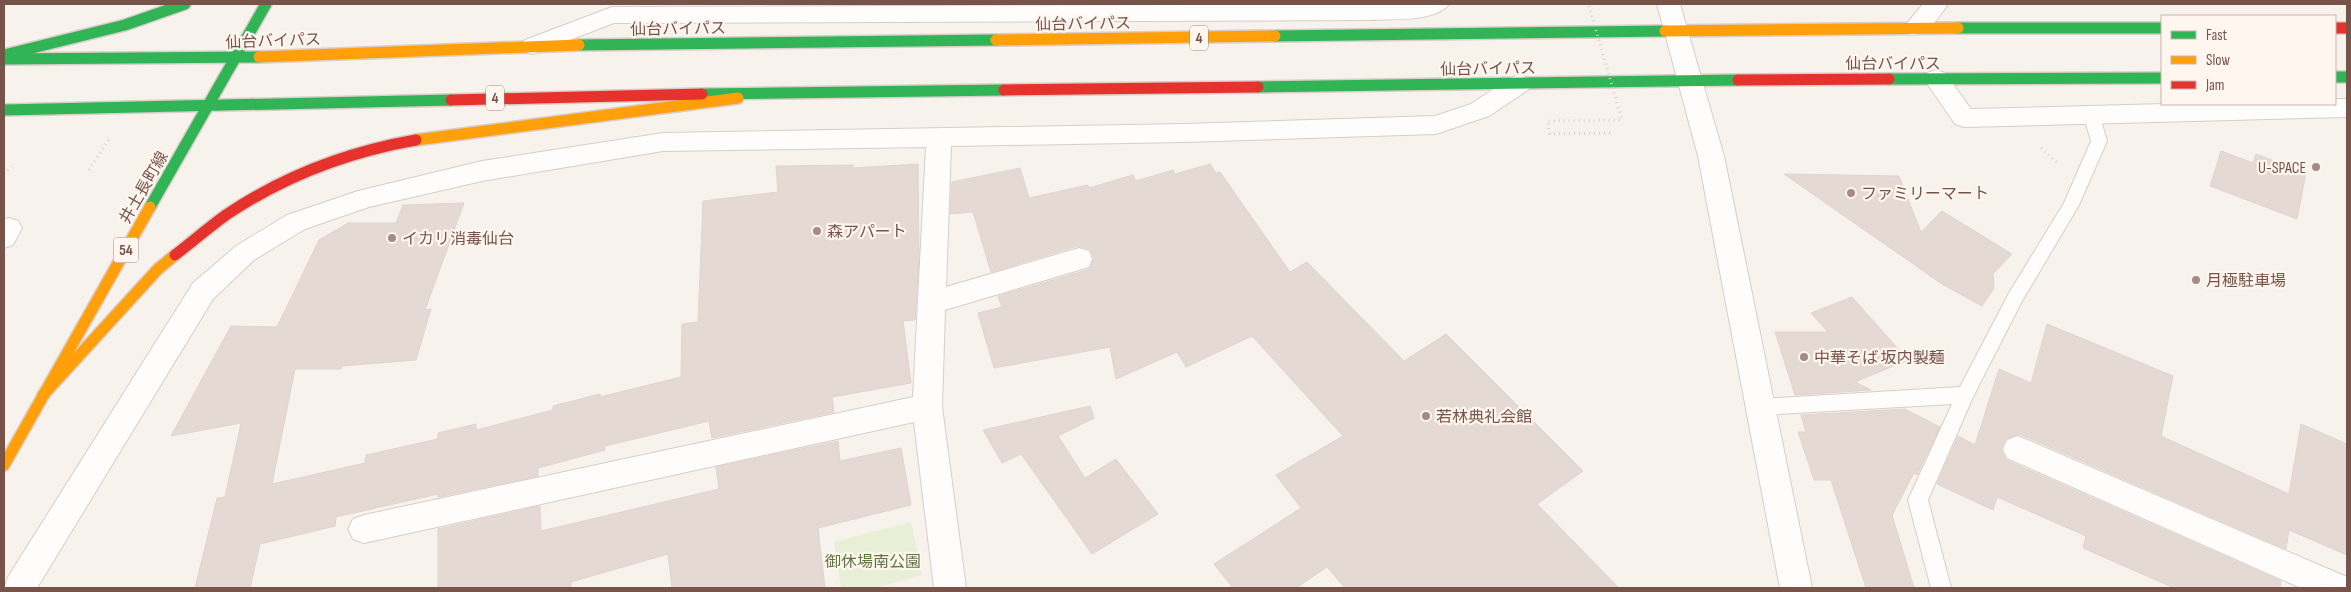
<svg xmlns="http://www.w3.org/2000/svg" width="2351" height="592" viewBox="0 0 2351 592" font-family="'Sofia Sans Condensed','Noto Sans JP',sans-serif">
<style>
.green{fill:#e8efd7}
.building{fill:#e5d9d3;stroke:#e1d4cf}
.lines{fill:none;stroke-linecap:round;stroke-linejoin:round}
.lane-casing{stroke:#d7cdc9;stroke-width:2}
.street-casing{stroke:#d7cdc9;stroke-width:2}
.fast-casing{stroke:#daceca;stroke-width:14}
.slow-casing{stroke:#daceca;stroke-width:14}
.jam-casing{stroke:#daceca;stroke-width:14}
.path{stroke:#dbd0ce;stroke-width:3;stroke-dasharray:1 4;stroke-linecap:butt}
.lane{fill:#fefdfc;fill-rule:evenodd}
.street{fill:#fefdfc;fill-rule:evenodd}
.fast{stroke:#30b455;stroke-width:11}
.slow{stroke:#ff9f0a;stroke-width:11}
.jam{stroke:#e5322d;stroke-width:11}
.path-bridge{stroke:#dbd0ce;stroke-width:3;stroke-dasharray:1 4;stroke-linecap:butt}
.poi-dot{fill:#a58b83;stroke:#fff6ef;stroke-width:2}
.labels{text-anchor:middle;stroke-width:4.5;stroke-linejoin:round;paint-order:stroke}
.shield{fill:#fff6ef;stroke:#a0847c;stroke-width:1}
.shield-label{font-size:15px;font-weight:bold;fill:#78534a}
.street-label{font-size:16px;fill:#78534a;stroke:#fff6ef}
.poi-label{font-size:16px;fill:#78534a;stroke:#fff6ef;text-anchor:start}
.park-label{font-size:16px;fill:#59793f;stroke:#fff6ef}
</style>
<rect width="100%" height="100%" fill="#f8f2ed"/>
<!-- green -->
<polygon class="green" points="911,522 922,575 876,588 841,588 834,542"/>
<!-- building -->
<g class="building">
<polygon points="2221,151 2253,163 2256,154 2306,173 2297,219 2210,186"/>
<polygon points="918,164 919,255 915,320 903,321 911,383 832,397 834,412 712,438 709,421 605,446 605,450 538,468 538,476 438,497 438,494 336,517 335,526 260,544 250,588 195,588 217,498 225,497 241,423 171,436 231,326 277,327 319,240 348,223 396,223 403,205 464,203 425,310 431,309 416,360 342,366 341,369 295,369 272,484 365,463 366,455 438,439 438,433 476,424 476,430 553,410 553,406 600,394 600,397 681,377 682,324 698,322 703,201 778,192 776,166 853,165 853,168"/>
<polygon points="1210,164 1216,173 1220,172 1290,272 1307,262 1404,361 1446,334 1583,471 1537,504 1619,588 1345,588 1327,567 1296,588 1233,588 1214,564 1301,508 1276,475 1343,436 1252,336 1186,367 1177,352 1116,379 1110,347 994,368 978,313 1002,307 998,296 1090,269 1094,258 1090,249 1078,246 991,272 973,212 950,214 952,182 1020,168 1029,198 1088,185 1089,188 1133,175 1136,181 1173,170 1175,174"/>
<polygon points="1784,174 1899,176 1921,232 1942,211 2012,254 1993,274 1994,288 1982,306 1942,284"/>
<polygon points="1852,297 1908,360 1855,382 1871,390 1795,395 1775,332 1828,332 1811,313"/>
<polygon points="2047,324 2173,376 2161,436 2289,494 2301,424 2347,444 2347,555 2289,530 2286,549 2019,434 2005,439 2001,450 2006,460 2281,581 2280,588 2174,588 2083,548 2086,536 1997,497 1993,510 1937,484 1958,436 1975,445 1999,369 2031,383"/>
<polygon points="1090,406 1094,418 1058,436 1085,478 1116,459 1158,514 1092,554 1021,454 1002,463 983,430"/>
<polygon points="1905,409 1940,427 1917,475 1914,473 1892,515 1914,588 1866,588 1831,480 1814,480 1798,432 1806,432 1801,415"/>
<polygon points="838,441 840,461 901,448 911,505 818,528 825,588 672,588 668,554 571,582 571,588 438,588 438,529 540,506 541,531 719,489 716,467"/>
</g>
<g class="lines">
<defs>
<polygon id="lane" points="2091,108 2097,110 2099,114 2107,141 2079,205 2021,303 1973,397 1928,500 1951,588 1931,588 1908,500 1952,404 1761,415 1754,413 1752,407 1754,401 1761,399 1960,387 2009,293 2064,203 2091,141 2083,114 2085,110"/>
<g id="street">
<path d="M1449 4C1437 22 1389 19 1369 20L614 23 533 54 525 52 521 46 525 40 612 7Z"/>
<polygon points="1657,4 1680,4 1724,156 1812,588 1780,588 1698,156"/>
<path d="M1923 4H1948C1938 19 1925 39 1907 34L1903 28Z"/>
<polygon points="1936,70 1945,73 1971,109 2166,104 2335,104 2335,99 2347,99 2347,117 1964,127 1955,124 1924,79 1927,73"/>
<polygon points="1519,75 1528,78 1531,84 1528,90 1489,116 1436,134 1184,142 951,146 946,287 1079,248 1089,251 1092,259 1089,267 945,310 942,407 966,588 934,588 914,422 364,543 353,539 348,529 353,519 364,515 913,397 926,147 663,151 482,181 369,207 305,229 254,260 213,299 37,588 4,588 8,577 193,283 236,246 287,215 358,191 482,161 663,133 1184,124 1435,116 1471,104 1510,78"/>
<polygon points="9,218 18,221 22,228 13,245 4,248 4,219"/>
<polygon points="2018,436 2347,577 2347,588 2301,588 2007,458 2003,449 2007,440"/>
</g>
<g id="fast">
<polyline points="1958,28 2162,28"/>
<polyline points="1275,36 1665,31"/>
<polyline points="579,45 996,40"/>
<polyline points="4,55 125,25 185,4"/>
<polyline points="4,59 259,57"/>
<polyline points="2335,77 2347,77"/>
<polyline points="1889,79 2162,78"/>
<polyline points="1258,87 1738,80"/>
<polyline points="702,94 1004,90"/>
<polyline points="4,110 451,100"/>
<polyline points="150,207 266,4"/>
</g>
<g id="slow">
<polyline points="1665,31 1958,28"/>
<polyline points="996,40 1275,36"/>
<polyline points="259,57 579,45"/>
<polyline points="416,140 738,98"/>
<polyline points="43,395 158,269 175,255"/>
<polyline points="4,465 150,207"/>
</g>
<g id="jam">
<polyline points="2335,28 2347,28"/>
<polyline points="1738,80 1889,79"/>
<polyline points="1004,90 1258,87"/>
<polyline points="451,100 702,94"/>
<path d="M175 255C192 242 208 228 226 215 284 176 347 152 416 140"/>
</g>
</defs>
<!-- lane casing -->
<use href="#lane" class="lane-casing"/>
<!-- street casing -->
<use href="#street" class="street-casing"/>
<!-- fast casing -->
<use href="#fast" class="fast-casing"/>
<!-- slow casing -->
<use href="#slow" class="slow-casing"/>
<!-- jam casing -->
<use href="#jam" class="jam-casing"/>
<!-- path -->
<g class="path">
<polyline points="1610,133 1550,134 1547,121 1622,120"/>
<polyline points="2041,148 2057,162"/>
<polyline points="89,170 109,139"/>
<polyline points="4,174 11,166"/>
</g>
<!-- lane -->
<use href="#lane" class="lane"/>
<!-- street -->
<use href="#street" class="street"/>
<!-- fast -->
<use href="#fast" class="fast"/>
<!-- slow -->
<use href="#slow" class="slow"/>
<!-- jam -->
<use href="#jam" class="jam"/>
<!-- path-bridge -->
<polyline class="path-bridge" points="1589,6 1622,120"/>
</g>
<!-- markers -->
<g class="poi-dot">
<circle cx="2316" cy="167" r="5"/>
<circle cx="1851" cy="193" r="5"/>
<circle cx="817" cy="231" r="5"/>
<circle cx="392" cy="238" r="5"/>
<circle cx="2196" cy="280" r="5"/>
<circle cx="1804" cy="357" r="5"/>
<circle cx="1426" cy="416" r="5"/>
</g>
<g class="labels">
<!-- shield labels -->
<g class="shield">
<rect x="1190" y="25.5" width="18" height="25" rx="4"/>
<rect x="486" y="85.5" width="18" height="25" rx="4"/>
<rect x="113.5" y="237.5" width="25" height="25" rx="4"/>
</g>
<g class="shield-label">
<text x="1199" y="43">4</text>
<text x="495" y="103">4</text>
<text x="126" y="255">54</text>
</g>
<!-- street labels -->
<g class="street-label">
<text transform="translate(1083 23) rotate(-1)" y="6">仙台バイパス</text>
<text transform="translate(678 28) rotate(-1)" y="6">仙台バイパス</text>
<text transform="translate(273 40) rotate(-2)" y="6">仙台バイパス</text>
<text x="1893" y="69">仙台バイパス</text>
<text transform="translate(1488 68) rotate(-1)" y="6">仙台バイパス</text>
<text transform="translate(143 187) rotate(-60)" y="6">井土長町線</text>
</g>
<!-- poi labels -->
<g class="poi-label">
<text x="2306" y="173" text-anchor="end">U-SPACE</text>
<text x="1861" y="199">ファミリーマート</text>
<text x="827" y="237">森アパート</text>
<text x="402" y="244">イカリ消毒仙台</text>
<text x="2206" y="286">月極駐車場</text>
<text x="1814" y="363">中華そば 坂内製麺</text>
<text x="1436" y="422">若林典礼会館</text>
</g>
<!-- park labels -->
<g class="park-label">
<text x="873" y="567">御休場南公園</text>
</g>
</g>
<!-- border -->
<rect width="2351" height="592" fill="none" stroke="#78534a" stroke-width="10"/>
<!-- legend -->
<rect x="2161" y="15" width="175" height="90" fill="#fff6ef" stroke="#c9b5ad"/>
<rect x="2171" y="31" width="25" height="8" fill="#30b455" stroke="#c9b5ad"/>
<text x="2206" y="40" font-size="15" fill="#78534a">Fast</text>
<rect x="2171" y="56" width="25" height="8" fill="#ff9f0a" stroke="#c9b5ad"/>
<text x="2206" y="65" font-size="15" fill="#78534a">Slow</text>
<rect x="2171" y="81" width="25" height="8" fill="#e5322d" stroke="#c9b5ad"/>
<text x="2206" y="90" font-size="15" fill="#78534a">Jam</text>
</svg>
